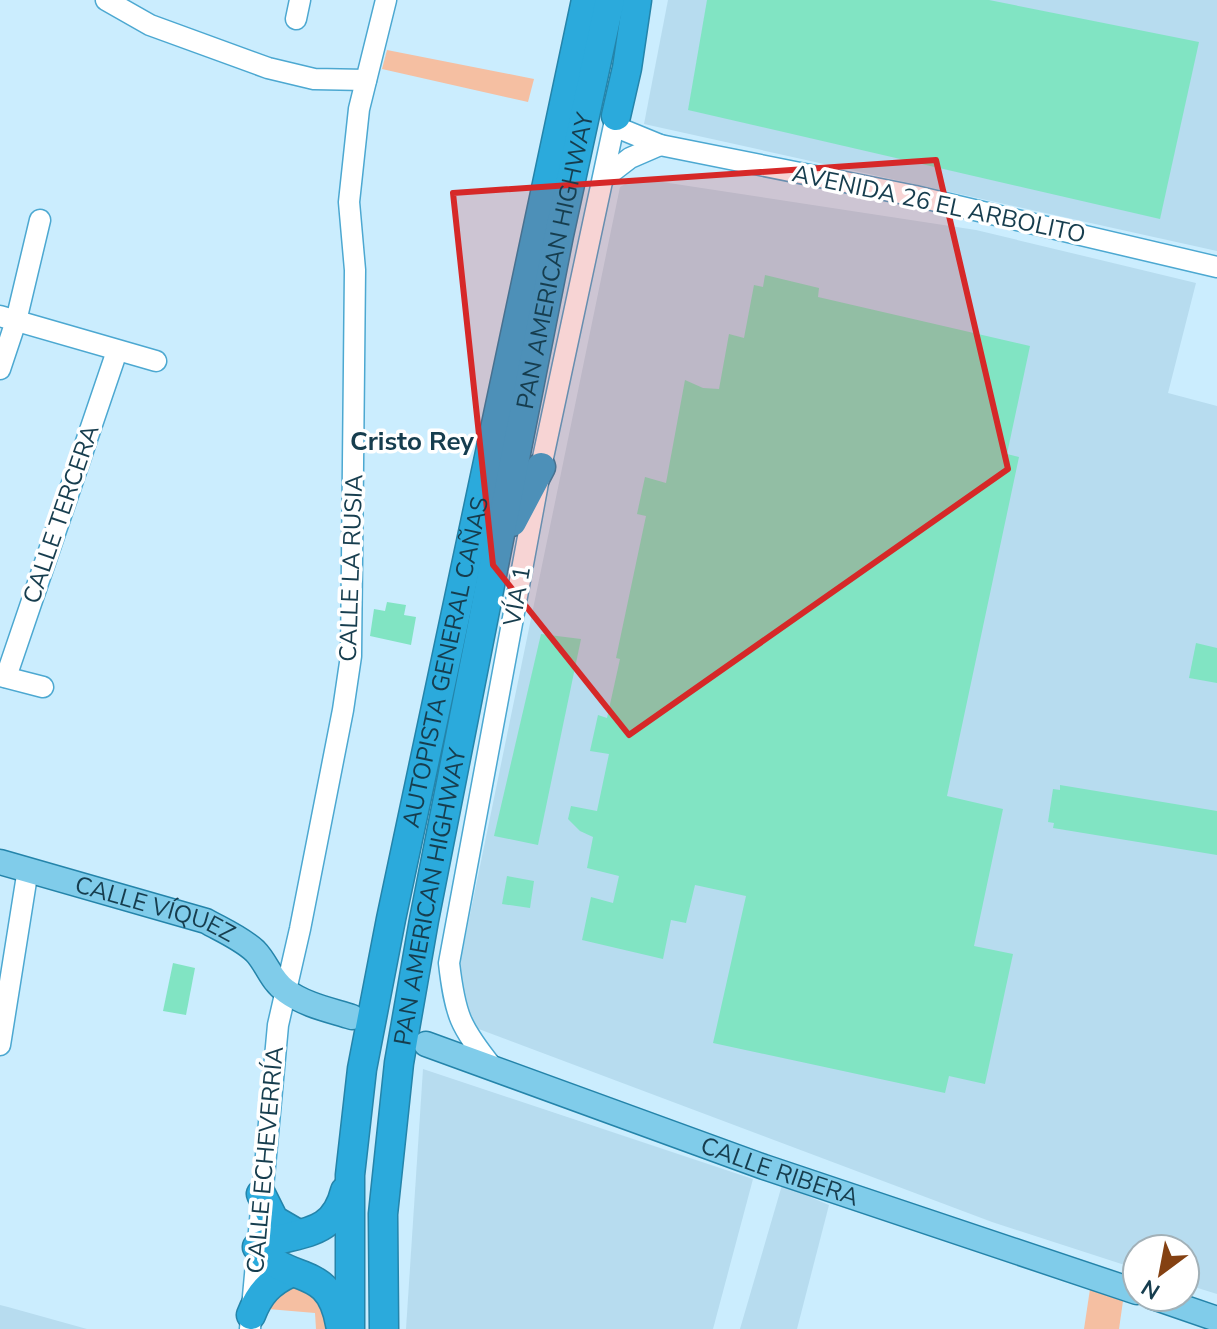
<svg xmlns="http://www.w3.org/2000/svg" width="1217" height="1329" viewBox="0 0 1217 1329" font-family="'Nunito Sans',sans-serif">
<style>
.built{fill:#b7dcef}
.green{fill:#f5bfa2}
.building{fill:#81e4c3}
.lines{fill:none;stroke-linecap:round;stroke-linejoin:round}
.minor-casing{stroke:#4ca8d1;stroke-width:23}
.major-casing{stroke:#2484aa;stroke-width:27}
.highway-casing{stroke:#2484aa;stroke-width:31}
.minor{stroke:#fff;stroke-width:20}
.major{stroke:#80ccea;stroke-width:24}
.highway{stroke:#2baadc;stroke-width:28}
.marked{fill:#d62828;fill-opacity:0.2;stroke:#d62828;stroke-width:6;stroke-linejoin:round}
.labels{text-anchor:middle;stroke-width:7;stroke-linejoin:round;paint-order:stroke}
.street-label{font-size:24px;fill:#163d4e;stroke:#fff}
.neighbourhood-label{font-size:26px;font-weight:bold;fill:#163d4e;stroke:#fff}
</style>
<rect width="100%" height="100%" fill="#cbedfe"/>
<!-- built -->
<g class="built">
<polygon points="668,0 1217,0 1217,251 644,124"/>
<polygon points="636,178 976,230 1196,283 1168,393 1217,406 1217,1294 1185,1284 1185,1249 1137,1249 1137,1269 992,1222 468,1025 459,968 620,187"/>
<polygon points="423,1069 753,1179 713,1329 406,1329"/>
<polygon points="782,1185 829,1205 797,1329 740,1329"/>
<polygon points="0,1305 8,1307 87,1329 0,1329"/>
</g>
<!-- green -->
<g class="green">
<polygon points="387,50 534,79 528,102 382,69"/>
<polygon points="295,1283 317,1292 332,1329 316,1329 315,1313 268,1309 269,1300"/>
<polygon points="1090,1289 1123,1301 1119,1329 1084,1329"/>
</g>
<!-- building -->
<g class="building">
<polygon points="707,0 989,0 1199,42 1160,219 688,110"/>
<polygon points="765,275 819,288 818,297 1030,346 1007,454 1019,457 947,796 1003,809 974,946 1013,954 985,1084 949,1076 945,1093 713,1043 746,896 695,885 686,923 671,920 663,959 582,940 591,897 613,903 619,876 587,868 593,837 580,831 568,819 571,806 597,811 609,754 590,751 598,715 607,718 620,659 616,658 646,516 637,514 645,477 666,483 685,380 703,388 719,389 729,334 744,338 754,285 763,287"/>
<polygon points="387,602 406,605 404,615 416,617 411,645 370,636 374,609 385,611"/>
<polygon points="541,634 581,639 538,845 494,836"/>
<polygon points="1196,643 1217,648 1217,683 1189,678"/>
<polygon points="1060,785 1217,811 1217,855 1053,828 1054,823 1048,822 1053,789 1060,790"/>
<polygon points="507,876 534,881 530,908 502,904"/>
<polygon points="173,963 195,968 186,1015 163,1011"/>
</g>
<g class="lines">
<defs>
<g id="minor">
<polyline points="106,0 150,25 268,68 314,79 366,80"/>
<polyline points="296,19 300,0"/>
<polyline points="616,116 621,129 660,145 915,196 1217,267"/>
<polyline points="604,178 630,158 660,145"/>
<polyline points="0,316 156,361"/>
<polyline points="0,369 16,321 40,220"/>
<polyline points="0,676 43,687"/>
<polyline points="6,677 117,351"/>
<polyline points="0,1045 28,869"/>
<path d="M493 1068C460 1027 455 1015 449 963L541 467 616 116"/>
<polyline points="250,1329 278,1025 300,929 343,710 351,656 355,270 349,202 359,109 386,0"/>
</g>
<g id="major">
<path id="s1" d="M0 862 206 921C222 930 241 938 255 951 267 963 271 981 286 991 305 1005 330 1010 352 1017"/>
<path id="s2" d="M426 1044 764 1167 1137 1292"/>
<polyline points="1153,1297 1217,1319"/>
</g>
<g id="highway">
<polyline points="616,116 627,68 637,0"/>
<polyline points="512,522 541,467"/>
<polyline points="261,1194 274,1220 298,1234"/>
<path d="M251 1315C259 1294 270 1282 290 1273"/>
<path d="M340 1324C329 1262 291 1287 257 1247 296 1230 333 1240 345 1191"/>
<path id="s3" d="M350 1329V1175L362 1069 391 919 586 0"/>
<path id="s4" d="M384 1329 383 1214 399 1063 424 920 559 235 610 0"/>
</g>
</defs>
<!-- minor casing -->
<use href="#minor" class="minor-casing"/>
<!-- major casing -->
<use href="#major" class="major-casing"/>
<!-- highway casing -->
<use href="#highway" class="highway-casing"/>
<!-- minor -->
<use href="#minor" class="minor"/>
<!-- major -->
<use href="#major" class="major"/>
<!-- highway -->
<use href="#highway" class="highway"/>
</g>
<!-- marked area -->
<path class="marked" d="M936 160 1008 469 629 735 493 565 453 193Z"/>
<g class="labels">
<!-- street labels -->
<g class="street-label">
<text transform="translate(939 204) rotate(12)" y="8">AVENIDA 26 EL ARBOLITO</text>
<text dy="8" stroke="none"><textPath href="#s4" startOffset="1084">PAN AMERICAN HIGHWAY</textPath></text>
<text transform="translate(61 514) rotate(-71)" y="8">CALLE TERCERA</text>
<text transform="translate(351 568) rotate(-88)" y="8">CALLE LA RUSIA</text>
<text transform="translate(517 596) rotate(-80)" y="8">VÍA 1</text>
<text dy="8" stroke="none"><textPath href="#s3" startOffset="676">AUTOPISTA GENERAL CAÑAS</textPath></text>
<text dy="8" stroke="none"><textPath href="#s4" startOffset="436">PAN AMERICAN HIGHWAY</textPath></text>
<text dy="8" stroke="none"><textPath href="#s1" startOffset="162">CALLE VÍQUEZ</textPath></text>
<text transform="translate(265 1160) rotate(-85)" y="8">CALLE ECHEVERRÍA</text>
<text dy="8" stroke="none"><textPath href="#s2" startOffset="376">CALLE RIBERA</textPath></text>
</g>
<!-- neighbourhood labels -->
<g class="neighbourhood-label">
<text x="412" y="450">Cristo Rey</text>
</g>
</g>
<!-- north arrow -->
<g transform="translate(1161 1273) rotate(212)"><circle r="38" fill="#ffffff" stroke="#a2b1b8" stroke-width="2"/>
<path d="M0-6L14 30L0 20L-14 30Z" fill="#844112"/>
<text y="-12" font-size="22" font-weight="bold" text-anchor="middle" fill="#163d4e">N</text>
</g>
</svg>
